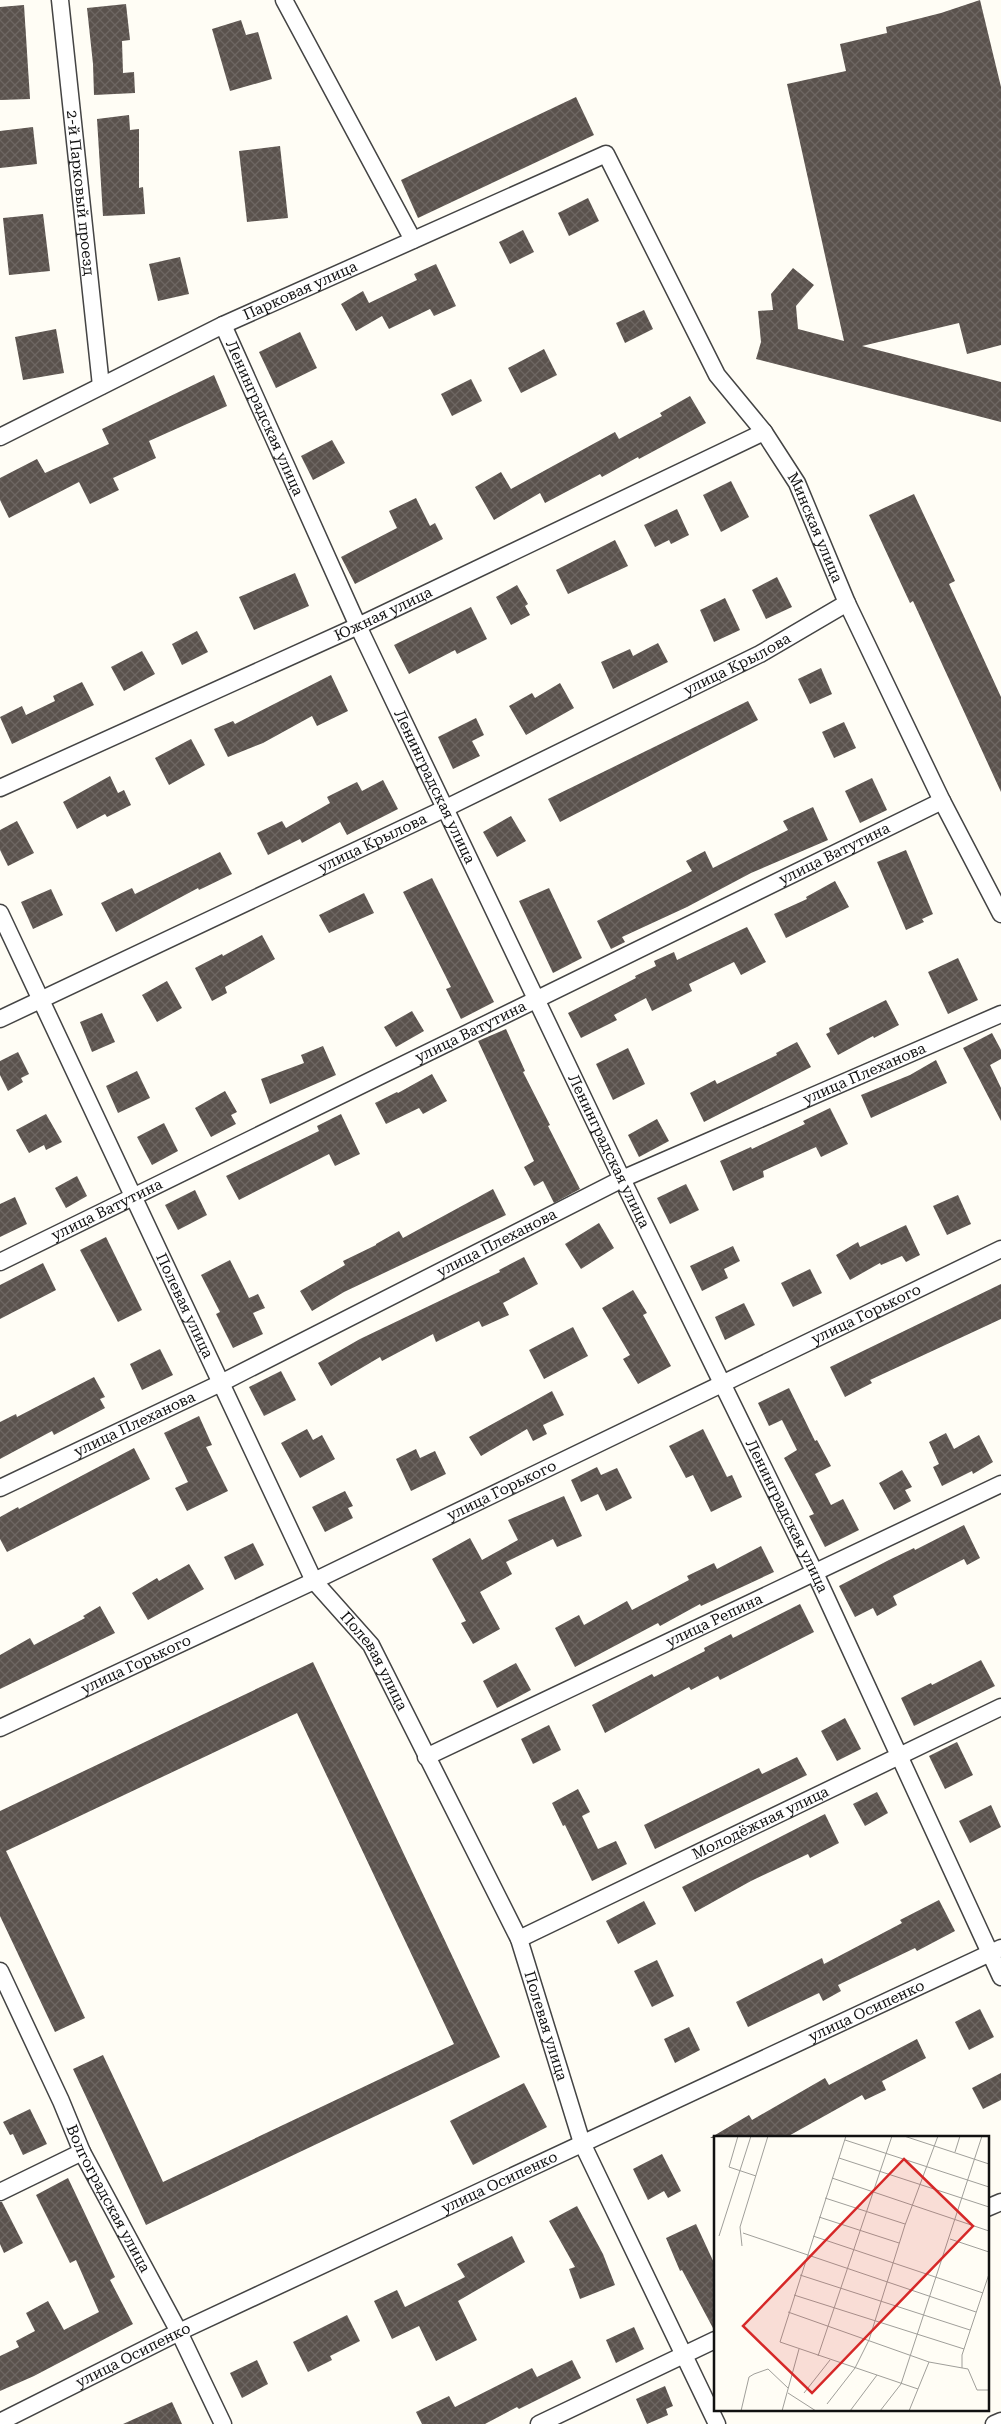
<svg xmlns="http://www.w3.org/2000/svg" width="1001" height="2424" viewBox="0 0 1001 2424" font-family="'Roboto Serif',serif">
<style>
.building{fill:url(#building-cross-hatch)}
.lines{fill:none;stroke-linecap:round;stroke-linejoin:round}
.street-casing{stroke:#444;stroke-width:19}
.street{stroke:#fff;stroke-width:16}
.labels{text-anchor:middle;stroke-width:5;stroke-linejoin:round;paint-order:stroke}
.street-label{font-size:15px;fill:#111;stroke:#fff}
.inset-road{fill:none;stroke:#a09f9a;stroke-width:1}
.view{fill:#d62828;fill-opacity:0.15;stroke:#d62828;stroke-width:2.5}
.inset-edge{fill:none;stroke:#111;stroke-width:2.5}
</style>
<defs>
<pattern id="building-cross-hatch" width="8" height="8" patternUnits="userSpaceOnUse" patternTransform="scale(1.25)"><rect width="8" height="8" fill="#5a524d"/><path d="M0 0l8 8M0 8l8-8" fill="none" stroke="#6d6662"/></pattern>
</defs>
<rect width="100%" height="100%" fill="#fffdf5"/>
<!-- building -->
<g class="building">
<polygon points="980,0 1001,87 1001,345 967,354 959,323 862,346 1001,382 1001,422 756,359 761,342 758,311 773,310 771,294 793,268 814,285 796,306 798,329 844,341 787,84 846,71 840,44 887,33 886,27 941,13"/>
<polygon points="126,4 130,40 122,41 123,73 134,72 135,93 94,95 93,64 87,8"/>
<polygon points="24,5 30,99 0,100 0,7"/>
<polygon points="241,20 246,35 258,32 272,79 230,91 212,29"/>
<polygon points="576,97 594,135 418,218 401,180"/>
<polygon points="129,115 130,130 139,129 139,188 143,187 145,214 103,216 97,119"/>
<polygon points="33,127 37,164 0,168 0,131"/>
<polygon points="280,146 288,218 247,222 239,151"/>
<polygon points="588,198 599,221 569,236 558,213"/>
<polygon points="43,214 50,271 9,275 3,218"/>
<polygon points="523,230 534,252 510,264 499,242"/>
<polygon points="180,257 189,294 158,301 149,264"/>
<polygon points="436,264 456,306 434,316 430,309 389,329 382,316 356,331 341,304 363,291 369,303 417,280 414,274"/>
<polygon points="644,310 653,329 625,343 616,323"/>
<polygon points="56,329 64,373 23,380 15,337"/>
<polygon points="300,332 317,368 276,388 259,352"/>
<polygon points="544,349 557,375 521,393 508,368"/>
<polygon points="214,375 227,406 149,441 156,458 113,478 119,490 90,504 79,482 9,518 0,500 0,478 37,459 45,473 109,444 102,429"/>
<polygon points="471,379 482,401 452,416 441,394"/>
<polygon points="690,396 706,423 639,459 638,457 602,477 600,474 545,503 540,493 494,520 475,487 501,472 511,489 615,432 619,439 662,416 660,413"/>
<polygon points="332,440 345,463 313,480 301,456"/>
<polygon points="731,481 749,517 721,532 703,495"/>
<polygon points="914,494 955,581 949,584 1001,697 1001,792 913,601 910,603 869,515"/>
<polygon points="416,498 430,526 435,523 443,539 355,584 341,557 397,528 389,511"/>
<polygon points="677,509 689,535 671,544 669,540 655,547 644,525"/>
<polygon points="615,540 628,566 568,594 556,570"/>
<polygon points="295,573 309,606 254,630 239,597"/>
<polygon points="777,577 792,607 766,619 752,590"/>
<polygon points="517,585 528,604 525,606 530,615 511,625 496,597"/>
<polygon points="725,598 740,630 714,642 700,610"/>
<polygon points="471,607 487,639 457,654 455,650 409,674 394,645"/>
<polygon points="197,631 208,652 182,665 172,644"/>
<polygon points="658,643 668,662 613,689 601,662 630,649 633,656"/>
<polygon points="142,651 155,674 124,691 111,667"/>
<polygon points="821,668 832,694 810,704 798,679"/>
<polygon points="331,675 348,711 317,726 312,716 263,743 228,757 214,729 233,721 235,724"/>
<polygon points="82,682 94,705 12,744 0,717 22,706 26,715 55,701 53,696"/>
<polygon points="560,683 574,708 526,735 509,706 532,693 535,698"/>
<polygon points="748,701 758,720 560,822 548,799"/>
<polygon points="476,718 484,735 472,741 480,756 453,769 438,737"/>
<polygon points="844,722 856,748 834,758 822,732"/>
<polygon points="191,739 205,765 169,785 155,758"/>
<polygon points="110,776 118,793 124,790 131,805 107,817 105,814 77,829 63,802"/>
<polygon points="872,778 887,810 860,823 845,791"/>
<polygon points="383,780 398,809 347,835 340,822 302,843 300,839 268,855 257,833 282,821 286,828 330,803 327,797 357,782 362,791"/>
<polygon points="813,807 828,840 751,873 687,907 622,937 625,942 611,949 597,921 692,871 686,861 705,851 713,868 788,830 783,821"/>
<polygon points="511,816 526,841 497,857 483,832"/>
<polygon points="17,821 34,853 8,866 0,850 0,830"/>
<polygon points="906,850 933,914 922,919 924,922 906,930 877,862"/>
<polygon points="220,852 232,874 199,890 198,888 116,932 101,903 132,888 135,894"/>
<polygon points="432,878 494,1002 461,1019 446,989 451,987 403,892"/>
<polygon points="835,881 849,907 786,938 774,914 807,899 806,897"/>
<polygon points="549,888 582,958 553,973 519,901"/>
<polygon points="51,889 63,915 33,929 21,902"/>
<polygon points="364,893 374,913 329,933 319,915"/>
<polygon points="747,927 766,962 741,975 734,962 689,984 692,991 652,1011 646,998 614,1015 617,1020 581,1038 568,1013 636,978 635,976 656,966 654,961 674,952 677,960"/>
<polygon points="262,935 275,959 225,987 227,993 212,1001 195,968 222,954 223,956"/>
<polygon points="958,958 978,1000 948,1014 928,972"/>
<polygon points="167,981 182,1008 157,1022 142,995"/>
<polygon points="886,1000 899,1025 874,1038 873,1036 838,1055 826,1034 830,1032 829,1028"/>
<polygon points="412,1011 424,1031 396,1047 384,1027"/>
<polygon points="102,1013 115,1042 92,1052 80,1022"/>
<polygon points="506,1029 525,1071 523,1072 550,1125 548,1126 580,1189 554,1203 543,1181 534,1186 524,1167 534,1161 478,1041"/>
<polygon points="992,1033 1001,1050 1001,1059 990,1065 1001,1088 1001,1121 963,1048"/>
<polygon points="797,1042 811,1067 704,1122 690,1093 715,1080 717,1084 777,1055 776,1053"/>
<polygon points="323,1046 336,1075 270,1104 261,1079 304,1063 301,1055"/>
<polygon points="628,1048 645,1084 613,1100 596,1064"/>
<polygon points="18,1052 29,1074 21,1078 23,1082 8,1091 0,1075 0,1061"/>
<polygon points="936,1060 947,1083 871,1118 861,1095 910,1075"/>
<polygon points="137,1071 150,1098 118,1113 106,1086"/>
<polygon points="432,1074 447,1101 423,1114 419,1108 386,1124 375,1103 397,1092 398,1093"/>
<polygon points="225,1091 237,1112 231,1115 236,1124 211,1137 195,1108"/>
<polygon points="830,1108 848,1144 821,1157 816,1147 763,1171 764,1177 733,1191 720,1161 751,1147 752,1149 805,1124 803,1121"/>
<polygon points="46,1114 62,1142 46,1150 44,1145 29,1153 16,1130"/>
<polygon points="341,1114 360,1154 335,1166 329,1154 239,1200 226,1176 319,1131 317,1126"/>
<polygon points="657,1119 669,1141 639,1157 628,1135"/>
<polygon points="164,1123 178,1151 152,1165 137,1137"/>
<polygon points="77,1176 87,1196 66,1208 55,1188"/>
<polygon points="686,1184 699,1210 670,1224 657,1198"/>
<polygon points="493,1189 506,1215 344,1292 312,1311 300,1291 345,1265 343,1261 376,1245 376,1244 399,1231 403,1238"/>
<polygon points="195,1190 207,1215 178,1230 165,1205"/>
<polygon points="958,1195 971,1224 947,1235 933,1206"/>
<polygon points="15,1197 27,1224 0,1237 0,1204"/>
<polygon points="599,1223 614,1248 581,1269 565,1244"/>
<polygon points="906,1225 920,1255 906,1262 902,1256 881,1265 880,1263 850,1280 836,1255 858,1242 860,1247"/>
<polygon points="106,1237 142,1310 118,1322 80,1250"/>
<polygon points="733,1246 740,1261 724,1269 728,1278 702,1291 690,1266"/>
<polygon points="524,1257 538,1284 503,1303 509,1315 482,1327 479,1321 436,1342 433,1334 382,1361 380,1357 331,1386 318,1363 360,1339 500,1272 499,1270"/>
<polygon points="230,1260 249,1298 258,1294 265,1308 253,1313 263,1334 233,1348 216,1314 220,1312 201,1275"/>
<polygon points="43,1263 56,1290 0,1319 0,1285"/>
<polygon points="810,1269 822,1293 793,1307 781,1283"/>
<polygon points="1001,1284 1001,1319 870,1380 872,1383 845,1397 830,1367"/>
<polygon points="633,1290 647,1313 643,1315 671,1366 638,1384 623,1359 630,1355 602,1308"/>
<polygon points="744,1303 755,1325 725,1340 715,1317"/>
<polygon points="573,1327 588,1356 544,1379 529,1350"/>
<polygon points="160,1349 173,1375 142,1390 130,1364"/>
<polygon points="281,1371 296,1400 264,1416 249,1387"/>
<polygon points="94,1377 105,1397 100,1399 105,1408 54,1435 52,1431 0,1459 0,1422 16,1414 17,1417"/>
<polygon points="789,1388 815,1441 817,1440 831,1466 815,1474 831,1505 843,1499 859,1530 825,1547 809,1516 814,1514 784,1458 797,1450 782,1420 769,1426 758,1403"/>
<polygon points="552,1391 564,1415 543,1425 547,1434 533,1441 527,1429 481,1456 469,1437"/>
<polygon points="199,1416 212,1445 206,1447 228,1491 187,1511 175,1488 188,1482 164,1433"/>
<polygon points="307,1429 313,1440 322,1435 335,1459 300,1478 281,1443"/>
<polygon points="703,1429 727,1477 732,1475 742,1497 711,1512 693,1475 686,1478 669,1446"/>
<polygon points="946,1433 954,1449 979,1435 993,1462 973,1474 972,1471 942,1486 933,1467 939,1464 929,1442"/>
<polygon points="134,1448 150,1479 7,1552 0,1539 0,1517 18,1507 19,1509"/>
<polygon points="416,1449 420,1458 435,1451 446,1474 411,1491 396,1459"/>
<polygon points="597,1467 601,1475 617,1468 632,1498 606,1511 598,1494 581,1502 571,1480"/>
<polygon points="902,1470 912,1487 905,1490 911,1501 894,1510 879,1483"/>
<polygon points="345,1491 353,1506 348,1508 353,1518 325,1532 312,1507"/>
<polygon points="564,1496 582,1536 557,1547 553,1539 506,1562 512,1574 480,1592 500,1629 473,1644 461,1623 466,1621 432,1559 470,1538 482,1560 518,1540 508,1520"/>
<polygon points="964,1525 980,1558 967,1565 964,1559 893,1596 897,1605 877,1616 873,1608 855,1617 839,1586 889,1560 914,1548 915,1550"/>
<polygon points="253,1543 264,1565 235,1580 224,1557"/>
<polygon points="761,1546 774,1572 701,1606 700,1604 660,1626 658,1623 575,1667 555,1628 579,1615 584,1625 627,1601 632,1610 689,1580 687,1576 714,1563 717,1569"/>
<polygon points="189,1564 204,1589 148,1620 132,1593 157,1578 159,1581"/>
<polygon points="800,1604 814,1632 720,1680 718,1676 691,1690 689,1687 605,1733 592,1705 652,1674 654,1677 705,1651 704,1648 731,1634 733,1638"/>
<polygon points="100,1606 115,1633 0,1689 0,1655 30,1638 34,1645 85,1618 83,1616"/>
<polygon points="981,1660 995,1686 914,1726 901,1698 931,1683 932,1685"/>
<polygon points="313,1662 500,2057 146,2225 73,2069 103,2055 163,2182 454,2044 297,1713 6,1851 85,2018 55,2032 0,1916 0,1811"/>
<polygon points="516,1663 531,1690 497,1708 483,1681"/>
<polygon points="845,1718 861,1749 837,1761 821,1731"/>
<polygon points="549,1725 561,1750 533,1764 521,1739"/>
<polygon points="957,1742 973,1775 945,1789 929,1756"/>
<polygon points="797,1757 807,1775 655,1849 644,1825 759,1768 762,1774"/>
<polygon points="578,1789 590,1812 582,1816 598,1849 616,1841 627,1864 592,1881 565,1825 563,1826 552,1803"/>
<polygon points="877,1792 888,1813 865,1826 853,1804"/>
<polygon points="991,1805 1001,1827 970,1843 959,1821"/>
<polygon points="825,1814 839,1843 810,1858 808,1854 751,1881 695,1912 682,1887"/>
<polygon points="939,1900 955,1931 917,1951 915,1948 838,1985 841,1991 823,2001 819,1993 748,2027 736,2002 822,1958 824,1964 902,1923 900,1920"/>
<polygon points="644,1901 656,1924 618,1944 606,1921"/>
<polygon points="657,1960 674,1996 652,2007 634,1971"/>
<polygon points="980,2009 994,2037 969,2050 955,2022"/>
<polygon points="689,2027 700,2050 675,2063 664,2039"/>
<polygon points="917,2039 926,2058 882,2081 886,2090 865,2100 862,2095 785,2138 710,2138 749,2115 752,2120 825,2078 829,2085"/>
<polygon points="1001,2073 1001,2100 983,2109 972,2088"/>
<polygon points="524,2083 547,2127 473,2165 450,2121"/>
<polygon points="30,2109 47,2144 23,2155 13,2134 10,2135 3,2122"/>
<polygon points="662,2154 681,2191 668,2198 664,2191 648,2200 633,2169"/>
<polygon points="68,2178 115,2277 110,2280 133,2324 34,2376 0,2391 0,2356 19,2347 16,2341 35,2331 26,2313 48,2301 64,2330 99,2312 76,2260 70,2263 36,2195"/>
<polygon points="0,2202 2,2202 23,2243 4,2253 0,2244"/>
<polygon points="577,2206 603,2254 615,2285 580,2299 569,2269 575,2267 549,2221"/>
<polygon points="696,2224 715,2265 714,2330 682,2270 680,2271 666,2238"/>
<polygon points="512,2236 525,2262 458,2301 477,2340 436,2361 419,2326 392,2339 374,2301 397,2290 405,2307 465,2277 457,2264"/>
<polygon points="347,2315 360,2341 330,2356 332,2360 308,2372 293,2342"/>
<polygon points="634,2327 644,2349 616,2363 606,2340"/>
<polygon points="257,2360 268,2384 242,2398 230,2373"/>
<polygon points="572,2360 581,2378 519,2409 517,2407 485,2424 422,2424 416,2412 449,2396 455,2407 532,2368 537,2377"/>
<polygon points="665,2386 673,2406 666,2409 668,2415 647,2424 636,2399"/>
<polygon points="172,2402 182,2424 123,2424"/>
</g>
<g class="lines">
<defs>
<g id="street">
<path id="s1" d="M60 0 101 386"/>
<polyline points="284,0 413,240"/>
<path id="s2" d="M223 325 358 626 622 1179 815 1573 1001 1977"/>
<path id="s3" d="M0 437 223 325 606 154 717 375 764 432 797 483 847 603 942 801 1001 914"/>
<path id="s4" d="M0 788 358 626 764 432"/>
<path id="s5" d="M0 913 314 1581 371 1645 519 1939 582 2143 717 2424"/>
<path id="s6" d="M0 1019 446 808 760 654 847 603"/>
<path id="s7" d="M0 1262 942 801"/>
<path id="s8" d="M0 1488 223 1382 622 1179 1001 1014"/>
<path id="s9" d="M0 1728 314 1581 1001 1249"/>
<path id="s10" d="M426 1757 1001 1484"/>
<path id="s11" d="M519 1939 1001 1707"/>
<path id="s12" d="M0 1971 61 2101 82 2152 179 2332 223 2424"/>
<polyline points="0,2192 82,2152"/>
<polyline points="987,2208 1001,2202"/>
<path id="s13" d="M0 2422 179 2332 1001 1948"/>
<polyline points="539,2424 715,2340"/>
<polyline points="994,2424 1001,2421"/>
</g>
</defs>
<!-- street casing -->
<use href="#street" class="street-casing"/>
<!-- street -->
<use href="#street" class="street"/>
</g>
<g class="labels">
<!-- street labels -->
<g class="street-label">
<text dy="5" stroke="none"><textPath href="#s1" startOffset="194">2-й Парковый проезд</textPath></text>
<text dy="5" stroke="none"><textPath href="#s3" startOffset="334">Парковая улица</textPath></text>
<text dy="5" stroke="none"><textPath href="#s2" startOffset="102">Ленинградская улица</textPath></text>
<text dy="5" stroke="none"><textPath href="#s3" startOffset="1099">Минская улица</textPath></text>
<text dy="5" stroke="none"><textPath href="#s4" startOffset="421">Южная улица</textPath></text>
<text dy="5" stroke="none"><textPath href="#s6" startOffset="818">улица Крылова</textPath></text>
<text dy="5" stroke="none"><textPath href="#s2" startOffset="508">Ленинградская улица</textPath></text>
<text dy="5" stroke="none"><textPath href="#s6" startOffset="412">улица Крылова</textPath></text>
<text dy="5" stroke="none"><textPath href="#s7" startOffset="929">улица Ватутина</textPath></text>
<text dy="5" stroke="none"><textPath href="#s7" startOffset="524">улица Ватутина</textPath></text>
<text dy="5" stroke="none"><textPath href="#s8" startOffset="959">улица Плеханова</textPath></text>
<text dy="5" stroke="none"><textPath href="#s2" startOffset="912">Ленинградская улица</textPath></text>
<text dy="5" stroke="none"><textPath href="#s7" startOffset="119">улица Ватутина</textPath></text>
<text dy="5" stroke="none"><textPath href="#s8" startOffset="554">улица Плеханова</textPath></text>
<text dy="5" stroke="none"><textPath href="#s5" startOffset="434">Полевая улица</textPath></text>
<text dy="5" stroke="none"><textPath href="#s9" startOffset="960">улица Горького</textPath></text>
<text dy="5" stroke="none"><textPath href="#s8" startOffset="149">улица Плеханова</textPath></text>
<text dy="5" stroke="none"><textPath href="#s9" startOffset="555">улица Горького</textPath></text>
<text dy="5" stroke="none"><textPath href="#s2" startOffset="1318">Ленинградская улица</textPath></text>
<text dy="5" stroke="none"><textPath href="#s10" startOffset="319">улица Репина</textPath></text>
<text dy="5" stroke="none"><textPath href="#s5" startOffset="839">Полевая улица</textPath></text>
<text dy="5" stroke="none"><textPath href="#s9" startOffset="150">улица Горького</textPath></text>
<text dy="5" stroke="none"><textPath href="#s11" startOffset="268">Молодёжная улица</textPath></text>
<text dy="5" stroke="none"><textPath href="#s13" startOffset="959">улица Осипенко</textPath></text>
<text dy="5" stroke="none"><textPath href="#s5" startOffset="1244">Полевая улица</textPath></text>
<text dy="5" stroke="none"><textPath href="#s13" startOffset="554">улица Осипенко</textPath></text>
<text dy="5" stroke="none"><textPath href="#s12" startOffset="252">Волгоградская улица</textPath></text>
<text dy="5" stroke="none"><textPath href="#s13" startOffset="149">улица Осипенко</textPath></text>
</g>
</g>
<!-- overview -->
<g transform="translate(714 2136)">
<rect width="275" height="275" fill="#fffdf5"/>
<path class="inset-road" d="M24 0 15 31 42 40M132 0 66 206 204 253M190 0 275 28M131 4 275 51M241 16 246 0M125 22 275 71M118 42 275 95M111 62 191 88M105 81 185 107M29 97 262 176M5 100 37 0M99 100 269 157M236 103 275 116M28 110 26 91 54 0M86 139 256 194M80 159 250 213M74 176 215 226 254 233 263 254H275M104 220 178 0M248 232V219L275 138M74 257 102 275M90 257 116 224M113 268 141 232 155 204 191 89 224 0M27 275 35 241 40 238 54 233 74 252M68 275 85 213M136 275 163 239M166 275 187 248 268 0M195 275 215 226"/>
<path class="view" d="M190 23 259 90 98 257 29 190Z"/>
<rect width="275" height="275" class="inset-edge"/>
</g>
</svg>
